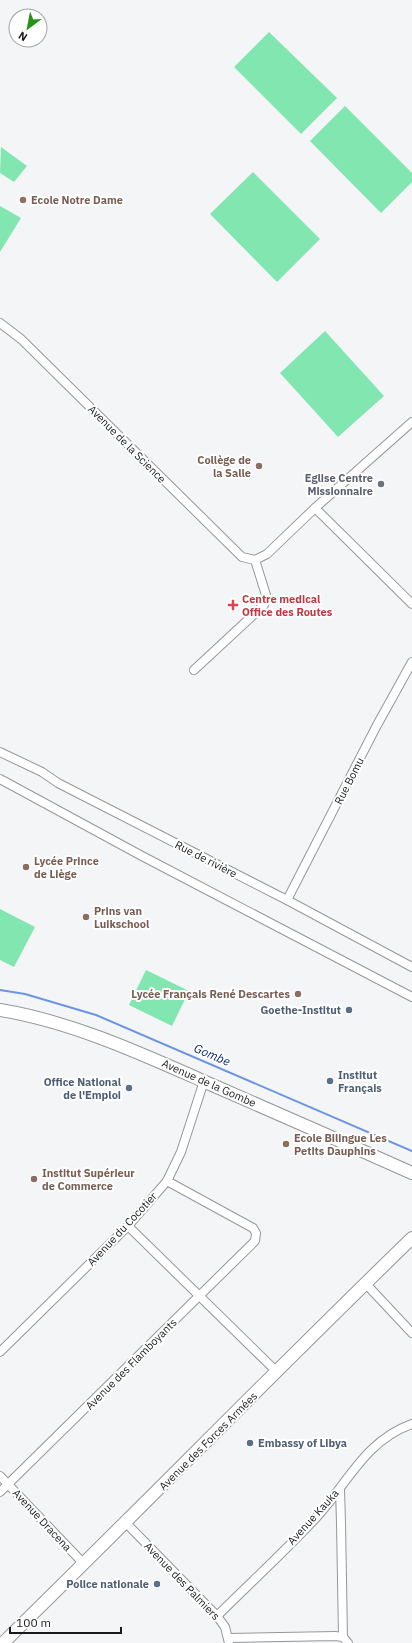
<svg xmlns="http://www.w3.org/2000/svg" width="412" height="1643" viewBox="0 0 412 1643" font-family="'IBM Plex Sans',sans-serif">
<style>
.green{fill:#82e6b1}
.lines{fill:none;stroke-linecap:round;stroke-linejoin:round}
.stream{stroke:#6b94e1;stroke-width:2}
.street-casing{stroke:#959799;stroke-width:10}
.secondary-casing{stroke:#959799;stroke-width:14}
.street{stroke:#fff;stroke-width:8}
.secondary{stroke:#fff;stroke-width:12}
.education-dot{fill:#8d6e63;stroke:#fff;stroke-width:1.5}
.worship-dot{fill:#6b7280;stroke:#fff;stroke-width:1.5}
.health-dot{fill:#e0444e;stroke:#fff;stroke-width:1.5}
.service-dot{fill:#5c6f8a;stroke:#fff;stroke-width:1.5}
.labels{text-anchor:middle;stroke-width:4;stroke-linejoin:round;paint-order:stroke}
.education-label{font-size:11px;font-weight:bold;fill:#785e54;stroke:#fff;text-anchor:start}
.street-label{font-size:11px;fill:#191a1b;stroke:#fff}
.worship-label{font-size:11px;font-weight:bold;fill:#5b616d;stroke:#fff;text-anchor:end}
.health-label{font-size:11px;font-weight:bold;fill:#be3a42;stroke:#fff;text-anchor:start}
.service-label{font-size:11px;font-weight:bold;fill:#4e5e75;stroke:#fff;text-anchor:end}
.water-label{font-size:12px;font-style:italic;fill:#06286b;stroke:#fff}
</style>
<rect width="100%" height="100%" fill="#f3f5f7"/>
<!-- green -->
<g class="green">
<polygon points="269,32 337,98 301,134 234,67"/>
<polygon points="345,106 412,173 412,182 381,213 310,141"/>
<polygon points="1,147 27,166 14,182 0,173"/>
<polygon points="253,172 320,239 277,282 210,214"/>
<polygon points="0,206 21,218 0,252"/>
<polygon points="325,331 384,396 338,437 280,373"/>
<polygon points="0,909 35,927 14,967 0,960"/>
<polygon points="146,970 189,991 172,1026 129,1005"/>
</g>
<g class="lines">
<!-- stream -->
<polyline class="stream" points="0,990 25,994 96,1015 412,1151"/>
<defs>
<g id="street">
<polyline points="0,323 21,339 242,557 255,560 267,554 315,508 412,422"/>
<polyline points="315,508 412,604"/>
<polyline points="194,670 264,605 266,595 255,560"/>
<polyline points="0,752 42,772 58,783 287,900 412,967"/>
<polyline points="0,779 142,856 412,997"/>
<polyline points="287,900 376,727 412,662"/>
<polyline points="128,1226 276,1371"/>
<polyline points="366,1284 412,1333"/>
<polyline points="0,1352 128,1226 167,1181 181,1152 204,1081"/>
<polyline points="0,1476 84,1564"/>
<polyline points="340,1489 341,1523 343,1637"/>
<polyline points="0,1492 255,1241 256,1233 253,1228 167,1181"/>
<polyline points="126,1523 217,1616 225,1627 229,1643"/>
<path d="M217 1616C249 1584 283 1553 314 1520 347 1485 364 1441 412 1424"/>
<polyline points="228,1638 335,1636 343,1637 348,1643"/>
</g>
<g id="secondary">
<path d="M0 1010C73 1022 142 1054 210 1084 277 1113 345 1143 412 1173"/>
<path d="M3 1643C140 1509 274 1372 412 1238"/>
</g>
</defs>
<!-- street casing -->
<use href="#street" class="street-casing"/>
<!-- secondary casing -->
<use href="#secondary" class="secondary-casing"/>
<!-- street -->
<use href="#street" class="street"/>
<!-- secondary -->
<use href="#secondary" class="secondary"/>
</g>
<!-- markers -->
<g class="education-dot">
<circle cx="23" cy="200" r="4"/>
<circle cx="259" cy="466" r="4"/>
<circle cx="26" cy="867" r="4"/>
<circle cx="86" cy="917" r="4"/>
<circle cx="298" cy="994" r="4"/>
<circle cx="286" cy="1144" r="4"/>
<circle cx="34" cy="1179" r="4"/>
</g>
<circle class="worship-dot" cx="381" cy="484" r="4"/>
<path class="health-dot" d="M231 599h4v4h4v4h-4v4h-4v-4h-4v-4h4z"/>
<g class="service-dot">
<circle cx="349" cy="1010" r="4"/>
<circle cx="330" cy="1081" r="4"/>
<circle cx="129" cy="1088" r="4"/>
<circle cx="250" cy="1443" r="4"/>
<circle cx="157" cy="1584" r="4"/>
</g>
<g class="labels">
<!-- education labels -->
<g class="education-label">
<text x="31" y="204">Ecole Notre Dame</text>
<text x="251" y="464" text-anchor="end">Collège de<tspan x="251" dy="13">la Salle</tspan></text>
<text x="34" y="865">Lycée Prince<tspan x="34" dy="13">de Liège</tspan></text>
<text x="94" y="915">Prins van<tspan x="94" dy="13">Luikschool</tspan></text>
<text x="290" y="998" text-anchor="end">Lycée Français René Descartes</text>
<text x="294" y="1142">Ecole Bilingue Les<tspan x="294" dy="13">Petits Dauphins</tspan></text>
<text x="42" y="1177">Institut Supérieur<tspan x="42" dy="13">de Commerce</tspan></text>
</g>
<!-- street labels -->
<g class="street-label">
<text transform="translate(127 444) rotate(45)" y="4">Avenue de la Science</text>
<text transform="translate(349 781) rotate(-63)" y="4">Rue Bomu</text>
<text transform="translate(206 859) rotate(27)" y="4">Rue de rivière</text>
<text transform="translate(209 1083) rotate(24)" y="4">Avenue de la Gombe</text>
<text transform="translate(122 1229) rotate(-47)" y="4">Avenue du Cocotier</text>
<text transform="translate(131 1364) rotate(-45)" y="4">Avenue des Flamboyants</text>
<text transform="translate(208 1441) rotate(-45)" y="4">Avenue des Forces Armées</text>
<text transform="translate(313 1517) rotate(-48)" y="4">Avenue Kauka</text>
<text transform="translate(42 1520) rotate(47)" y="4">Avenue Dracena</text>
<text transform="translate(182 1581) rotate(46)" y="4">Avenue des Palmiers</text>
</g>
<!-- worship labels -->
<g class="worship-label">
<text x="373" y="482">Eglise Centre<tspan x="373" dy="13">Missionnaire</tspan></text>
</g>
<!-- health labels -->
<g class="health-label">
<text x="242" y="603">Centre medical<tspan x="242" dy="13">Office des Routes</tspan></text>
</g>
<!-- service labels -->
<g class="service-label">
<text x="341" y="1014">Goethe-Institut</text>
<text x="338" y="1079" text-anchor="start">Institut<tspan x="338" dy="13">Français</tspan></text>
<text x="121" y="1086">Office National<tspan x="121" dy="13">de l'Emploi</tspan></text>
<text x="258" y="1447" text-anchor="start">Embassy of Libya</text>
<text x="149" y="1588">Police nationale</text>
</g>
<!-- water labels -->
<g class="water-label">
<text transform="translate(212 1055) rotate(23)" y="4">Gombe</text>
</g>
</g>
<!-- north arrow -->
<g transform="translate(28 28) rotate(212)"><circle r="19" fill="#ffffff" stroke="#a3a3a4"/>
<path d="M0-3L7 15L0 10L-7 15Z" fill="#26921a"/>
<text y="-6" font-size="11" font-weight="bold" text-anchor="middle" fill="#191a1b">N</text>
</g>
<!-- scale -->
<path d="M10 1627v6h111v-6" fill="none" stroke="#191a1b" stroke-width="2"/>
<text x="16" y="1627" font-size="12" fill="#191a1b" stroke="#ffffff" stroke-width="3" paint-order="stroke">100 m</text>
</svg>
